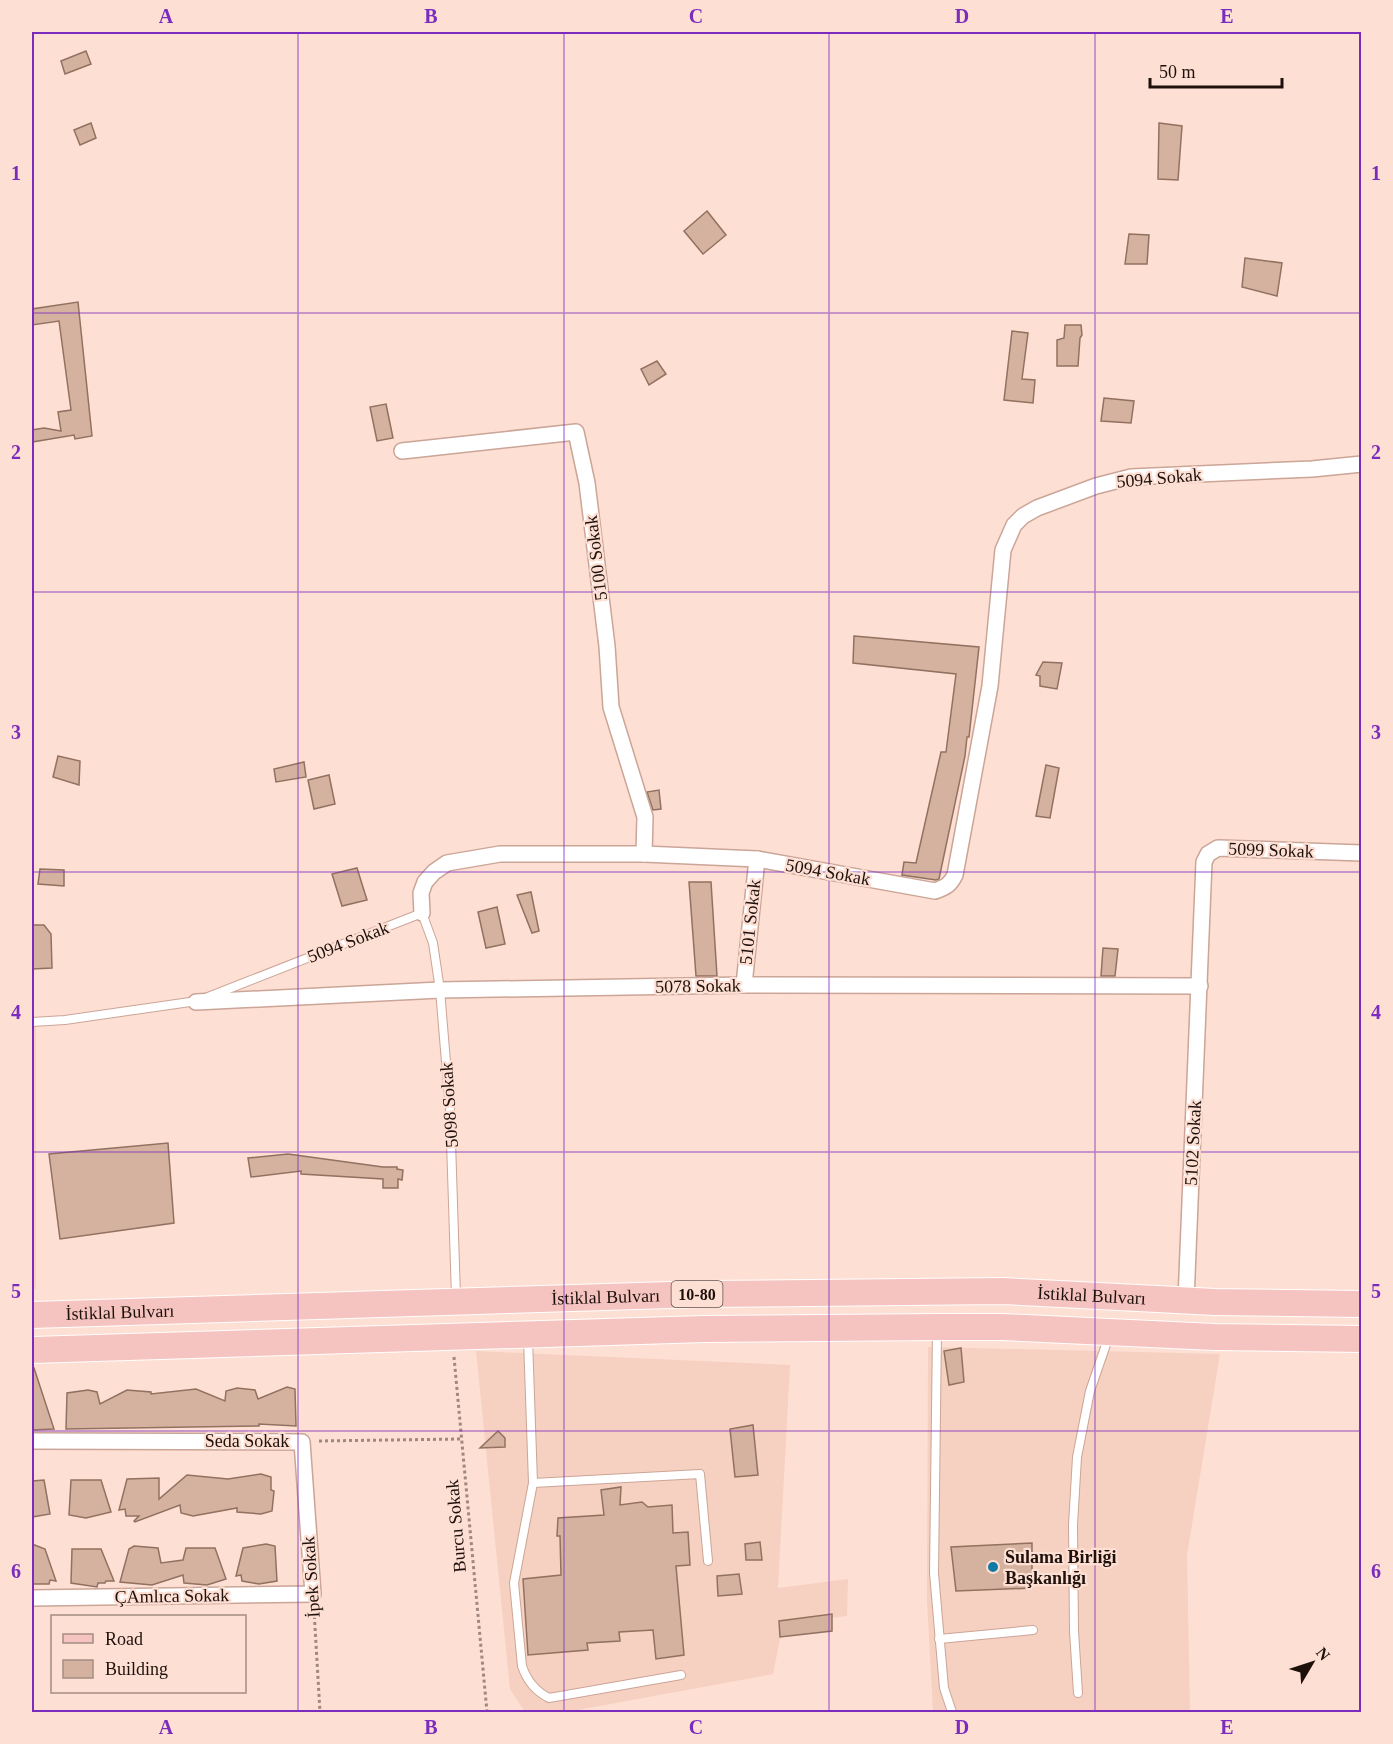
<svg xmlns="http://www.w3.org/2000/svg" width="1393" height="1744" viewBox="0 0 1393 1744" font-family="'Times New Roman',serif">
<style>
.built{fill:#f6d0c1}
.building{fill:#d5b29f;stroke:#927160;stroke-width:1.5}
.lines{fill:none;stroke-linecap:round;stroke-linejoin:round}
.service-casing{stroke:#cba597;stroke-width:10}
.minor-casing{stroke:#cba597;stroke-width:18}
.primary-casing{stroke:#fff;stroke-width:28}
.path{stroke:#9f887f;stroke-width:3;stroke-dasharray:3 3;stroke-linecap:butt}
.service{stroke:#fff;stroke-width:8}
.minor{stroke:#fff;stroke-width:15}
.primary{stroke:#f6c4c0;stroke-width:26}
.grid{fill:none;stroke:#7b2cbf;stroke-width:1.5;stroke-opacity:0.55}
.poi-dot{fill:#1079a4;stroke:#fedfd3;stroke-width:2}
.labels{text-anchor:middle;stroke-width:4.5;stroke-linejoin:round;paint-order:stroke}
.shield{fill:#fedfd3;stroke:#614f48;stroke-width:1.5}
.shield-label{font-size:16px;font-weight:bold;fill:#1e110c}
.street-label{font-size:18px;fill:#1e110c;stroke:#fedfd3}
.poi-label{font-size:18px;font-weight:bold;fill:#1e110c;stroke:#fedfd3;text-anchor:start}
.neatline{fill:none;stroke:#7b2cbf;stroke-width:2}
.grid-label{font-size:20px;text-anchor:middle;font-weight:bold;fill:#7b2cbf}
</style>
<rect width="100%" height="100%" fill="#fedfd3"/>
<!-- built -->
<g class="built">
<rect x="32" y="1026" width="4" height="263"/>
<polygon points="928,1347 1220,1354 1187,1555 1190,1712 933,1712 927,1600"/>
<polygon points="476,1351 790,1365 778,1588 848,1579 847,1616 783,1624 773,1674 567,1712 525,1712 510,1689"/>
</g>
<!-- building -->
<g class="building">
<polygon points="86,51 91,64 65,74 61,61"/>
<polygon points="91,123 96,138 80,145 74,130"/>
<polygon points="1159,123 1182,126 1178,180 1158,179"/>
<polygon points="707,211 726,235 703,254 684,231"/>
<polygon points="1129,234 1149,235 1147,264 1125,264"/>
<polygon points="1245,258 1282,263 1277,296 1242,287"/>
<polygon points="78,302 92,436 75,439 74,435 32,442 32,430 44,428 61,431 58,412 71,410 59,321 32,325 32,309"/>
<polygon points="1065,325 1081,325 1082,335 1080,338 1078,366 1057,366 1057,340 1064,338"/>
<polygon points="1012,331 1028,333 1022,379 1035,380 1033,403 1004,400"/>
<polygon points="657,361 666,374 649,385 641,369"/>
<polygon points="1104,398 1134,401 1131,423 1101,421"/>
<polygon points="386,404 393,438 377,441 370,407"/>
<polygon points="854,636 979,647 969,737 967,737 965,756 939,879 936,880 902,875 904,862 916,863 941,752 946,752 956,674 853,663"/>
<polygon points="1043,662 1062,663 1057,689 1040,686 1040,676 1036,675"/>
<polygon points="58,756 80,761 79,785 53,777"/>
<polygon points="304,762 306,777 276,782 274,769"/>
<polygon points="1046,765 1059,768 1050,818 1036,816"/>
<polygon points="329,775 335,804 314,809 308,780"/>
<polygon points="659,790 661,809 653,810 647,792"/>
<polygon points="357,868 367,900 342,906 332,874"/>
<polygon points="40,869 64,870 64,886 38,884"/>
<polygon points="689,882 711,882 717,976 696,976"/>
<polygon points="531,892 539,931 532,933 517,895"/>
<polygon points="497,907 505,944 486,948 478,912"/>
<polygon points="32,925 44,925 51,934 52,968 32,969"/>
<polygon points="1103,948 1118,949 1115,976 1101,976"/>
<polygon points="168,1143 174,1223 60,1239 49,1154"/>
<polygon points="288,1154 383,1167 397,1167 397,1169 403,1170 402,1180 398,1179 398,1188 383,1188 383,1179 301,1174 301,1171 251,1177 248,1158"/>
<polygon points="961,1348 964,1382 949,1385 944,1351"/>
<polygon points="32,1368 34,1368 54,1429 32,1430"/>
<polygon points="287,1387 295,1389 296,1426 259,1424 259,1426 66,1429 67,1393 88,1390 97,1392 100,1404 127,1390 151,1392 151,1394 196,1389 225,1401 226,1391 237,1388 255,1390 258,1399"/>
<polygon points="753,1425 758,1475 735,1477 730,1429"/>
<polygon points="498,1431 505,1438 505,1447 480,1448"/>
<polygon points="261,1474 271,1477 271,1490 274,1491 272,1511 261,1514 237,1512 237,1508 193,1516 181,1513 180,1505 135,1522 134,1521 139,1516 126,1516 125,1509 119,1510 127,1479 159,1478 159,1499 187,1475 228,1479"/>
<polygon points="44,1480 50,1514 32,1517 32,1481"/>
<polygon points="71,1480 101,1480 111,1512 86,1518 69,1515"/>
<polygon points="621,1487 620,1505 642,1502 648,1507 672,1505 673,1533 688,1532 690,1565 676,1566 684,1655 656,1659 653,1630 619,1632 620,1641 587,1643 588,1650 528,1655 523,1579 561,1575 560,1536 557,1536 558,1518 604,1515 601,1490"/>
<polygon points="760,1542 762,1560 746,1560 745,1544"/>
<polygon points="1032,1543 1032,1588 956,1591 951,1547"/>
<polygon points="32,1544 45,1549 56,1581 50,1580 49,1584 32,1584"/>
<polygon points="266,1544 275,1546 277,1581 259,1584 242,1581 241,1575 236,1576 243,1548"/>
<polygon points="134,1546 158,1548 161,1563 183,1560 186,1548 215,1548 226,1579 207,1585 184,1583 183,1575 152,1585 120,1582 129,1549"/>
<polygon points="72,1549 101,1549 114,1581 106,1581 105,1583 98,1583 97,1587 71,1583"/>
<polygon points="739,1574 742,1594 718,1596 717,1576"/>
<polygon points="832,1614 832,1631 780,1637 779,1621"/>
</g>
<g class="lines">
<defs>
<g id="service">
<polyline points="208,997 422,913 433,943 440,990 450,1110 456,1297"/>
<polyline points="32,1022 65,1020 197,1001"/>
<polyline points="937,1331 934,1573 944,1688 952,1712"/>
<path d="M528 1339 533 1483 514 1583 522 1666C527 1681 535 1691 549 1698L681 1675"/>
<polyline points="533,1483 700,1474 708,1561"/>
<polyline points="939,1639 1033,1630"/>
<polyline points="1078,1693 1074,1631 1073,1525 1077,1457 1090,1391 1109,1336"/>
</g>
<g id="minor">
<polyline points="402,451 576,432 587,483 607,646 611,707 645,817 644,854"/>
<path d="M422 913 421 893 425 882 434 872 447 863 500 854H644L757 859 935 891C946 887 950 885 955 875L990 686 1003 550 1014 525 1023 516 1037 508 1096 486 1131 477 1312 469 1362 464"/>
<polyline points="744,985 757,859"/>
<polyline points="196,1002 440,990 744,985 1200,986"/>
<polyline points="1186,1300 1204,862 1208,854 1218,848 1362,853"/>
<polyline points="32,1441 302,1442 313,1594 32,1598"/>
</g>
<g id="primary">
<path id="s1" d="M32 1315 703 1294 1003 1291 1215 1302 1362 1304"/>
<polyline points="32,1350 704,1329 938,1327 1003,1327 1214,1337 1362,1339"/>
</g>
</defs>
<!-- service casing -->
<use href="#service" class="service-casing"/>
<!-- minor casing -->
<use href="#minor" class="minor-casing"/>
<!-- primary casing -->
<use href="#primary" class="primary-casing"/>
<!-- path -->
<g class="path">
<polyline points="454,1357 487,1712"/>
<polyline points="319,1441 462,1439"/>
<polyline points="314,1610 320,1712"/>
</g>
<!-- service -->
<use href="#service" class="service"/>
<!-- minor -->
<use href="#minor" class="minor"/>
<!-- primary -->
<use href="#primary" class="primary"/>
</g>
<!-- grid -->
<path class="grid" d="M298 32V1712M564 32V1712M829 32V1712M1095 32V1712M32 313H1362M32 592H1362M32 872H1362M32 1152H1362M32 1431H1362"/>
<!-- markers -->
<circle class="poi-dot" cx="993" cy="1567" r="6"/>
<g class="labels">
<!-- shield labels -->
<rect class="shield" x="671.5" y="1281" width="51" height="26" rx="4.5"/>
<g class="shield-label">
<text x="697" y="1300">10-80</text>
</g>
<!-- street labels -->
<g class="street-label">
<text transform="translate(1159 478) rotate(-5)" y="6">5094 Sokak</text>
<text transform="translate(596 558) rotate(-97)" y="6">5100 Sokak</text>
<text transform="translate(1271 850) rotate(2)" y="6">5099 Sokak</text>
<text transform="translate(828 872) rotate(10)" y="6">5094 Sokak</text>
<text transform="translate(750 922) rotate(-84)" y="6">5101 Sokak</text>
<text transform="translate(348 942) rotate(-21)" y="6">5094 Sokak</text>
<text transform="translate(698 986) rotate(-1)" y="6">5078 Sokak</text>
<text transform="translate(449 1105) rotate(-94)" y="6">5098 Sokak</text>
<text transform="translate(1193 1143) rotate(-87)" y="6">5102 Sokak</text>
<text dy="6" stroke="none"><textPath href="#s1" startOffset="1060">İstiklal Bulvarı</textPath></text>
<text dy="6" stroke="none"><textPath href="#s1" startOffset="574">İstiklal Bulvarı</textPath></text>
<text dy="6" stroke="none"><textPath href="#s1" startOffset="88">İstiklal Bulvarı</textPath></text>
<text x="247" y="1447">Seda Sokak</text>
<text transform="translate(456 1526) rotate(-95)" y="6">Burcu Sokak</text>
<text transform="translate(311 1577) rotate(-94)" y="6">İpek Sokak</text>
<text transform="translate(172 1596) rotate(-1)" y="6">ÇAmlıca Sokak</text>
</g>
<!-- poi labels -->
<g class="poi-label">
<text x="1005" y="1563">Sulama Birliği<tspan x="1005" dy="21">Başkanlığı</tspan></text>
</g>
</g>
<!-- border -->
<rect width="1393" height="1744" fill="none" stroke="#fedfd3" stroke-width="66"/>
<!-- legend -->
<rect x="51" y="1615" width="195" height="78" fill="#fedfd3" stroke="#a48d83" stroke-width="1.5"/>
<rect x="63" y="1634" width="30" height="9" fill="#f6c4c0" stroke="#a48d83" stroke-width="1.5"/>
<text x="105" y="1645" font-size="18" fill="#1e110c">Road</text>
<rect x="63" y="1660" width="30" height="18" fill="#d5b29f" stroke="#a48d83" stroke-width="1.5"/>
<text x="105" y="1675" font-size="18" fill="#1e110c">Building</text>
<!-- north arrow -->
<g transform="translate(1312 1663) rotate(51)" stroke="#fedfd3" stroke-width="4.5" paint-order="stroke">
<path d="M0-4.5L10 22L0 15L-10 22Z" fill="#1e110c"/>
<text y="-9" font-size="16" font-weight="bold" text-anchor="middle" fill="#1e110c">N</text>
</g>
<!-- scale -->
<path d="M1150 78v9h132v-9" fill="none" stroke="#1e110c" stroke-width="3"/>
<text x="1159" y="78" font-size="18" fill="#1e110c" stroke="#fedfd3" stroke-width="4.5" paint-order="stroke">50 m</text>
<rect x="33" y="33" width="1327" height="1678" class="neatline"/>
<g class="grid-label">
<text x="166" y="23">A</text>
<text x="431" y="23">B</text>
<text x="696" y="23">C</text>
<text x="962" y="23">D</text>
<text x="1227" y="23">E</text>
<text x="16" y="180">1</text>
<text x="1376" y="180">1</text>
<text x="16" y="459">2</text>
<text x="1376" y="459">2</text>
<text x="16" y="739">3</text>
<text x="1376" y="739">3</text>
<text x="16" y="1019">4</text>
<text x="1376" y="1019">4</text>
<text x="16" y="1298">5</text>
<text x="1376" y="1298">5</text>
<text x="16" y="1578">6</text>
<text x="1376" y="1578">6</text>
<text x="166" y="1734">A</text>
<text x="431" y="1734">B</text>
<text x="696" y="1734">C</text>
<text x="962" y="1734">D</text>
<text x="1227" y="1734">E</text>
</g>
</svg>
